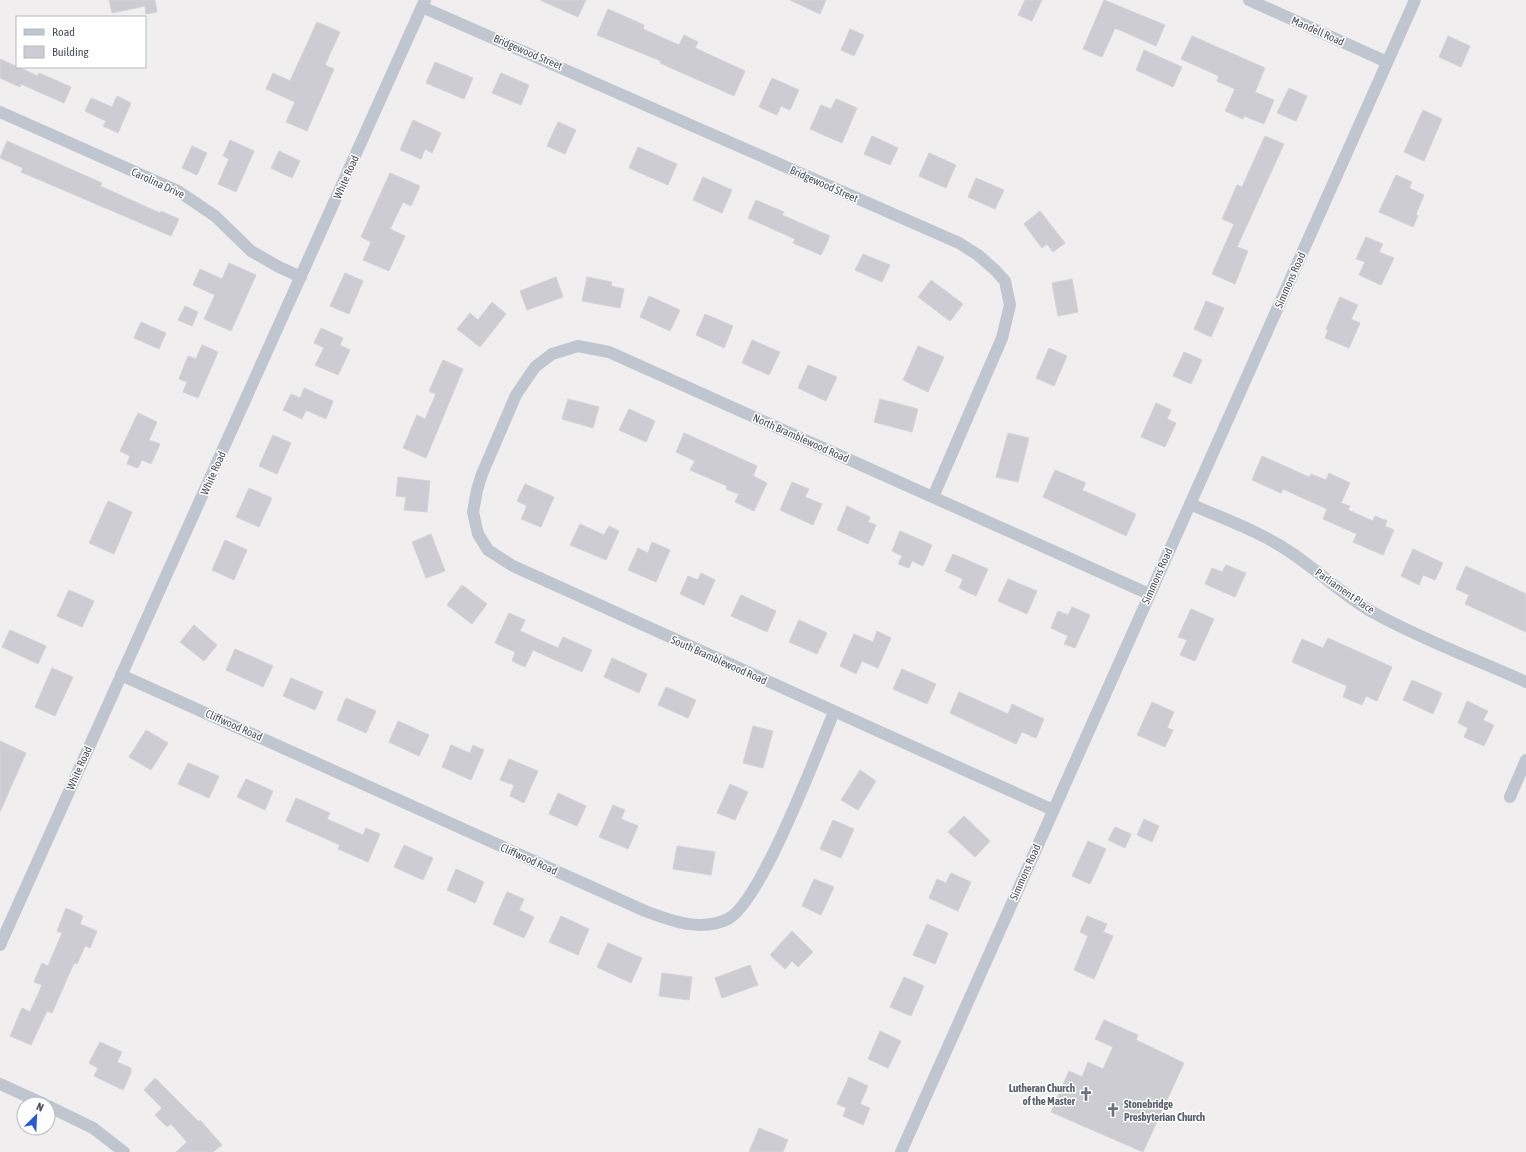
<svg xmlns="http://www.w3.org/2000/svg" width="1526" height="1152" viewBox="0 0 1526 1152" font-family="'Asap Condensed',sans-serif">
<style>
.building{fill:#ccccd2;stroke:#d2d3d9}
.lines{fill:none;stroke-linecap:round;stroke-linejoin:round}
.minor{stroke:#c0c6cf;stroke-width:12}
.labels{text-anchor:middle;stroke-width:3;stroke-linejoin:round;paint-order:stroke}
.street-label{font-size:11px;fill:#484f5a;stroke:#fff}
.worship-label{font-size:11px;font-weight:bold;fill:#5b616d;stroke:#fff;text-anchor:end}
</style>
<rect width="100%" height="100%" fill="#f0eeee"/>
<!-- building -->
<g class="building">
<polygon points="109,0 155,0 157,12 146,14 145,6 112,13"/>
<polygon points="540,0 586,0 578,17"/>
<polygon points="790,0 826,0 820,14"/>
<polygon points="1025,0 1042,0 1032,21 1018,15"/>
<polygon points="1104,0 1165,25 1156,46 1115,28 1102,57 1083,49"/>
<polygon points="608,9 644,25 643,29 679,45 684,35 698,42 695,48 745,71 734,96 660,63 661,61 597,35"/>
<polygon points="317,22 340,32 325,65 334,69 307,131 286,122 295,102 266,89 273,73 290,81"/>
<polygon points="850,29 864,35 854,56 841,50"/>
<polygon points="1192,36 1265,68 1255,92 1274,100 1264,124 1244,116 1243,119 1225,111 1235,89 1217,81 1219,76 1181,59"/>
<polygon points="1448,36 1470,46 1461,67 1439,57"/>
<polygon points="1144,50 1182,67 1173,87 1136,70"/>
<polygon points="0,59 38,76 39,73 71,87 64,103 21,84 20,87 0,78"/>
<polygon points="435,62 473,78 464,99 426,83"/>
<polygon points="501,73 529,85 521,105 492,93"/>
<polygon points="772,78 799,90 790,110 781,106 777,115 759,107"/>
<polygon points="1289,88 1307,96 1296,121 1277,113"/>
<polygon points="117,96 131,103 118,133 103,126 106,121 85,111 91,98 112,107"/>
<polygon points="836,99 857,108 842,143 810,129 821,105 831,109"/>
<polygon points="1423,110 1442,119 1424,161 1404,152"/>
<polygon points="413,120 441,133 432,153 425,149 421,159 400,150"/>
<polygon points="558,122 576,130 565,154 547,146"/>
<polygon points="872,136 898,148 890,165 864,154"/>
<polygon points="1265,136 1284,144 1237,247 1248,251 1235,284 1212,274 1234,224 1222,219 1237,185 1242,187"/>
<polygon points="230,140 254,151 236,192 218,184 229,159 223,156"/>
<polygon points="7,141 102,183 100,186 160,213 161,211 179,219 171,236 21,172 23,168 0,158"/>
<polygon points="192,146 207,153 197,175 182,168"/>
<polygon points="638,147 677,164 668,185 629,168"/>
<polygon points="279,151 300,161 292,178 271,168"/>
<polygon points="929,153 956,165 946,188 919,176"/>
<polygon points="390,173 420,186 411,206 403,202 390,229 405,236 389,271 363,260 371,242 361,237"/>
<polygon points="1396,175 1412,182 1409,188 1424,195 1416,214 1418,216 1413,227 1379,212"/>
<polygon points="703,177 732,190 722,213 693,200"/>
<polygon points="976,178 1004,190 995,209 968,197"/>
<polygon points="756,200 784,212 782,215 830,236 821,255 793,243 795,239 748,218"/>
<polygon points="1040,211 1065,243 1053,252 1047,244 1042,248 1024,224"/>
<polygon points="1366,237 1383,244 1379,252 1394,258 1381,285 1359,275 1365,262 1356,259"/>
<polygon points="863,254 890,265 882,282 855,270"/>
<polygon points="229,263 256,275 231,331 204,319 215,295 193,285 200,269 222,279"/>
<polygon points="345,273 363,281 349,314 330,306"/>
<polygon points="556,277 563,297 527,310 520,291"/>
<polygon points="587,277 612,282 611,286 624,289 620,308 582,301"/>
<polygon points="1072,279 1078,312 1058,316 1052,283"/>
<polygon points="931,280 963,304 950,321 918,297"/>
<polygon points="649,296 680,310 670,331 640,317"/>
<polygon points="1340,297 1358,305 1351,319 1360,323 1349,348 1325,338 1328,330 1326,329"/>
<polygon points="1206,301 1224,308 1211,337 1194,329"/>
<polygon points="492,302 506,314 480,347 457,329 470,313 478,320"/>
<polygon points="185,306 198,312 192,326 178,320"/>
<polygon points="705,314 733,326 724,348 696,335"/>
<polygon points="141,322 166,333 159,349 134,338"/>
<polygon points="321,328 343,338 340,345 350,350 338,375 315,365 324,348 314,343"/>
<polygon points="752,340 780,352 769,375 742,363"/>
<polygon points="202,345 218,352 198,398 183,392 187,382 179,379 188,356 196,359"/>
<polygon points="918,346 944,357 928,392 903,380"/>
<polygon points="1049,348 1067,356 1054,386 1036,378"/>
<polygon points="1184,352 1202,360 1191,384 1173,376"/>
<polygon points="443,360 463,369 426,458 403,448 417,415 425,419 436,394 429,391"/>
<polygon points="808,365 837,377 826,401 798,388"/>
<polygon points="304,388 333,401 326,419 306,410 302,419 283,410 291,394 300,398"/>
<polygon points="568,399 599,407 593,428 562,419"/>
<polygon points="880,399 918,409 912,432 874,422"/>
<polygon points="1156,403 1171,410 1167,419 1176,423 1165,447 1141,437"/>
<polygon points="629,409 655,421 646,442 619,430"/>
<polygon points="138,413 157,422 149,440 160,444 151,464 142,460 138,468 127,464 130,456 120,451"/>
<polygon points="684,433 757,466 753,476 767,483 754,511 735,502 739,494 726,489 727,486 690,470 695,461 676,452"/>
<polygon points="1008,433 1029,438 1018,482 996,477"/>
<polygon points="273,435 291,443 277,474 259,466"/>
<polygon points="1262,456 1309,477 1311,474 1326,480 1329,473 1350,483 1341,503 1350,506 1348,510 1373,521 1375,516 1387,521 1385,526 1394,530 1383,555 1353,542 1357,534 1323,519 1327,509 1283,489 1281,493 1252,480"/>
<polygon points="1055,470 1086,483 1082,490 1136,514 1126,536 1043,497"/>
<polygon points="398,477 430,481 427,512 404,510 406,497 396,496"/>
<polygon points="792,482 809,489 805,497 822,504 813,525 780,510"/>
<polygon points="525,484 554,497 541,527 521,519 527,506 517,501"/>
<polygon points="249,488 272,498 259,527 236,517"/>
<polygon points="108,501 132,512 114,554 89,543"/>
<polygon points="847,506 870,517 868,522 876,525 868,544 837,530"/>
<polygon points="580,524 604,535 609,526 619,531 606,560 570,545"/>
<polygon points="900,531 932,545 923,566 912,561 909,568 898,564 902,556 892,551"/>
<polygon points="431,534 445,571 426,578 412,542"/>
<polygon points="225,540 247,550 234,580 212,570"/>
<polygon points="652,542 670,550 656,582 628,570 638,548 648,553"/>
<polygon points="1413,549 1443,563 1435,580 1423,575 1419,585 1401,576"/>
<polygon points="953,554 988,569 976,596 959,588 963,579 945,571"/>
<polygon points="1226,565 1246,573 1235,597 1205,584 1212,568 1222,572"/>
<polygon points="1466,566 1526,594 1526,632 1465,604 1469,595 1456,589"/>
<polygon points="701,573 715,580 704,605 680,594 688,576 698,580"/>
<polygon points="1008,579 1037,591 1027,614 998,601"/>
<polygon points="462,585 487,604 472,624 447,605"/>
<polygon points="69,590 94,601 82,627 57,616"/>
<polygon points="741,595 776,611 767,632 731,616"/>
<polygon points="1072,607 1090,615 1075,648 1064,644 1068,636 1051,628 1058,611 1068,615"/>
<polygon points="1191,609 1214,619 1195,661 1180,655 1187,640 1178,637"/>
<polygon points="509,613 525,620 520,631 558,648 563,637 592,650 582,672 533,650 525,667 512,661 515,652 495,643"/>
<polygon points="799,620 827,633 817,654 789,642"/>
<polygon points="194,625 217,645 204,661 180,642"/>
<polygon points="10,630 46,646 38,664 2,647"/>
<polygon points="877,631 891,638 878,668 862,661 856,674 840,666 854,634 873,642"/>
<polygon points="1328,638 1392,667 1377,701 1366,696 1362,705 1343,697 1347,686 1292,662 1302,639 1323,648"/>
<polygon points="235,649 273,666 263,687 226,670"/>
<polygon points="612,658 647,674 639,693 604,677"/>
<polygon points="52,668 73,677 55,716 35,707"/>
<polygon points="902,669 936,684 927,704 893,689"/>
<polygon points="291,678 323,692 315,710 283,696"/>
<polygon points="1412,680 1442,693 1433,714 1403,700"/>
<polygon points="666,687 696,700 688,718 658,705"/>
<polygon points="959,692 1008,714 1012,704 1044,719 1036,738 1022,732 1016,744 950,713"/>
<polygon points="346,698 376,711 366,733 337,720"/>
<polygon points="1467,701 1488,711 1483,720 1494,725 1484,746 1464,737 1468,728 1458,723"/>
<polygon points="1152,702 1174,712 1167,728 1173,730 1165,747 1137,735"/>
<polygon points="398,721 429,735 419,756 389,742"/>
<polygon points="753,726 773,731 763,768 743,763"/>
<polygon points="146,730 168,743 151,770 129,757"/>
<polygon points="0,741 26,753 0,812"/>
<polygon points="451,745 470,753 473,745 484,750 471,780 442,767"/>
<polygon points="509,759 538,771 524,803 510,796 514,785 500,780"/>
<polygon points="188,763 219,776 209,798 178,784"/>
<polygon points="860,770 876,781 858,810 841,800"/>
<polygon points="246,779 273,791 265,810 237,797"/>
<polygon points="730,784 748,792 735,820 717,813"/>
<polygon points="558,793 586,806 577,826 549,814"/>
<polygon points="296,798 330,813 327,819 363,835 366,828 380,834 368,862 338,849 340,845 286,821"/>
<polygon points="613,805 625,810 621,819 638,826 628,849 599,837"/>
<polygon points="964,816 990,841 975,857 948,832"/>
<polygon points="1144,819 1159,826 1152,842 1137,835"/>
<polygon points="833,820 854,829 841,858 820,849"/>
<polygon points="1115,827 1131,834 1125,848 1108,840"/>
<polygon points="1088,841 1106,849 1090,884 1072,876"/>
<polygon points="404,845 433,858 423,880 394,867"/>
<polygon points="677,846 715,852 711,875 673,869"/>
<polygon points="456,869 484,882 475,903 447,890"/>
<polygon points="951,873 971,882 958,911 929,898 937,879 946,883"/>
<polygon points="814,879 834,887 821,915 802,906"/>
<polygon points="507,892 524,899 519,910 534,917 524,938 493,924"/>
<polygon points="66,908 83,916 80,924 97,931 90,948 85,946 77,964 74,963 52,1013 47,1011 31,1045 10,1036 22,1008 30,1012 42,985 34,982 42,963 48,966 62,933 57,931"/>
<polygon points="561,916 589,929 578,955 549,942"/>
<polygon points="1087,916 1107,924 1103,932 1113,936 1094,979 1074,970 1088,936 1080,932"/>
<polygon points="927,924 948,933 935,964 913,955"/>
<polygon points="792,931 813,952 798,967 792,961 785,969 770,955"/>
<polygon points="608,943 642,958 631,983 597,967"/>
<polygon points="750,965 758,985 722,998 715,978"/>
<polygon points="662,973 692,977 689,1000 659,996"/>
<polygon points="904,977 924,986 911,1016 890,1007"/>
<polygon points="1104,1020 1138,1035 1136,1040 1184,1063 1143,1152 1051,1112 1069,1071 1082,1077 1088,1062 1103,1069 1113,1047 1095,1039"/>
<polygon points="880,1031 901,1041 888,1068 868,1059"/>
<polygon points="100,1042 122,1052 117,1062 131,1068 131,1073 123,1090 94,1076 98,1068 89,1063"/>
<polygon points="849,1077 868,1086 860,1104 870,1108 863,1125 843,1116 846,1108 837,1104"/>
<polygon points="155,1078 199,1122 200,1120 222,1145 213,1152 176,1152 187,1142 171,1124 167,1127 155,1115 162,1108 144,1090"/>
<polygon points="759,1128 788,1140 783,1152 749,1152"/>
</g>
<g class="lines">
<!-- minor -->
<g class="minor">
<polyline points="1249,0 1387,62"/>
<polyline points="422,7 959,243 978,255 995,270 1005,281 1010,305 1002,338 933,497"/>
<polyline points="0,112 178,191 215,216 251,251 279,267 301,277"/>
<path d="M1190 504C1224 519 1262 532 1293 554 1321 573 1345 597 1374 613 1423 640 1475 659 1526 682"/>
<path d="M121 675 645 911C671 921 701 932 728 919 761 902 817 752 834 712"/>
<polyline points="1510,797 1526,760"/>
<polyline points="1053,810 513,566 488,550 478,534 473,512 477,490 482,474 516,395 535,367 552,354 578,346 609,352 1149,594"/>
<polyline points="0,945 425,0"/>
<polyline points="0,1084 44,1104"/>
<polyline points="48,1106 93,1128 124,1152"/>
<polyline points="901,1152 1415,0"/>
</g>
</g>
<!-- icons -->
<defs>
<symbol id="church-bare" viewBox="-9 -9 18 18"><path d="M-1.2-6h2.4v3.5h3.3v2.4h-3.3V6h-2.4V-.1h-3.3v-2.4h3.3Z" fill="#6b7280" stroke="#fff" stroke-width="2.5" paint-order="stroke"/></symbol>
</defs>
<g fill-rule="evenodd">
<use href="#church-bare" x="1076" y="1084" width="20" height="20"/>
<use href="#church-bare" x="1103" y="1100" width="20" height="20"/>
</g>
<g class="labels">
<!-- street labels -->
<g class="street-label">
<text transform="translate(1318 31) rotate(24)" y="4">Mandell Road</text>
<text transform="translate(528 52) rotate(23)" y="4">Bridgewood Street</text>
<text transform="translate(346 177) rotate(-66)" y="4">White Road</text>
<text transform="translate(158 183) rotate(25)" y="4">Carolina Drive</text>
<text transform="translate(824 184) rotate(24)" y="4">Bridgewood Street</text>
<text transform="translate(1290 280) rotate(-66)" y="4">Simmons Road</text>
<text transform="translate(801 438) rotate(24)" y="4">North Bramblewood Road</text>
<text transform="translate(213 473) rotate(-66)" y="4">White Road</text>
<text transform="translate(1157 576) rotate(-66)" y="4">Simmons Road</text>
<text transform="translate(1345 591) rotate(35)" y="4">Parliament Place</text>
<text transform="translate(719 660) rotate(24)" y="4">South Bramblewood Road</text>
<text transform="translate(234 725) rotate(24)" y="4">Cliffwood Road</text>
<text transform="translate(79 768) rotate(-66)" y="4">White Road</text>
<text transform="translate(529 859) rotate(24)" y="4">Cliffwood Road</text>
<text transform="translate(1025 872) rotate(-66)" y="4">Simmons Road</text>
</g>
<!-- worship labels -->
<g class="worship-label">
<text x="1075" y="1092">Lutheran Church<tspan x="1075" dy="13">of the Master</tspan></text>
<text x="1124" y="1108" text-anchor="start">Stonebridge<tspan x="1124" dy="13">Presbyterian Church</tspan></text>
</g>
</g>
<!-- legend -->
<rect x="16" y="16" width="130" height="52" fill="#ffffff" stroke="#b6b9bd"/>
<rect x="24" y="29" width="20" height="6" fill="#c0c6cf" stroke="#b6b9bd"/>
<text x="52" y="36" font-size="12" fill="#484f5a">Road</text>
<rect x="24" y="46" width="20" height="12" fill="#ccccd2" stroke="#b6b9bd"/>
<text x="52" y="56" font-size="12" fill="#484f5a">Building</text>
<!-- north arrow -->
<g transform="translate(36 1116) rotate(24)"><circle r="19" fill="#ffffff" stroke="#b6b9bd"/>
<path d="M0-3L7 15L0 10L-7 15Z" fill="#295bcf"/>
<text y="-6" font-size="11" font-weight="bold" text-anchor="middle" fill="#484f5a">N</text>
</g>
</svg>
